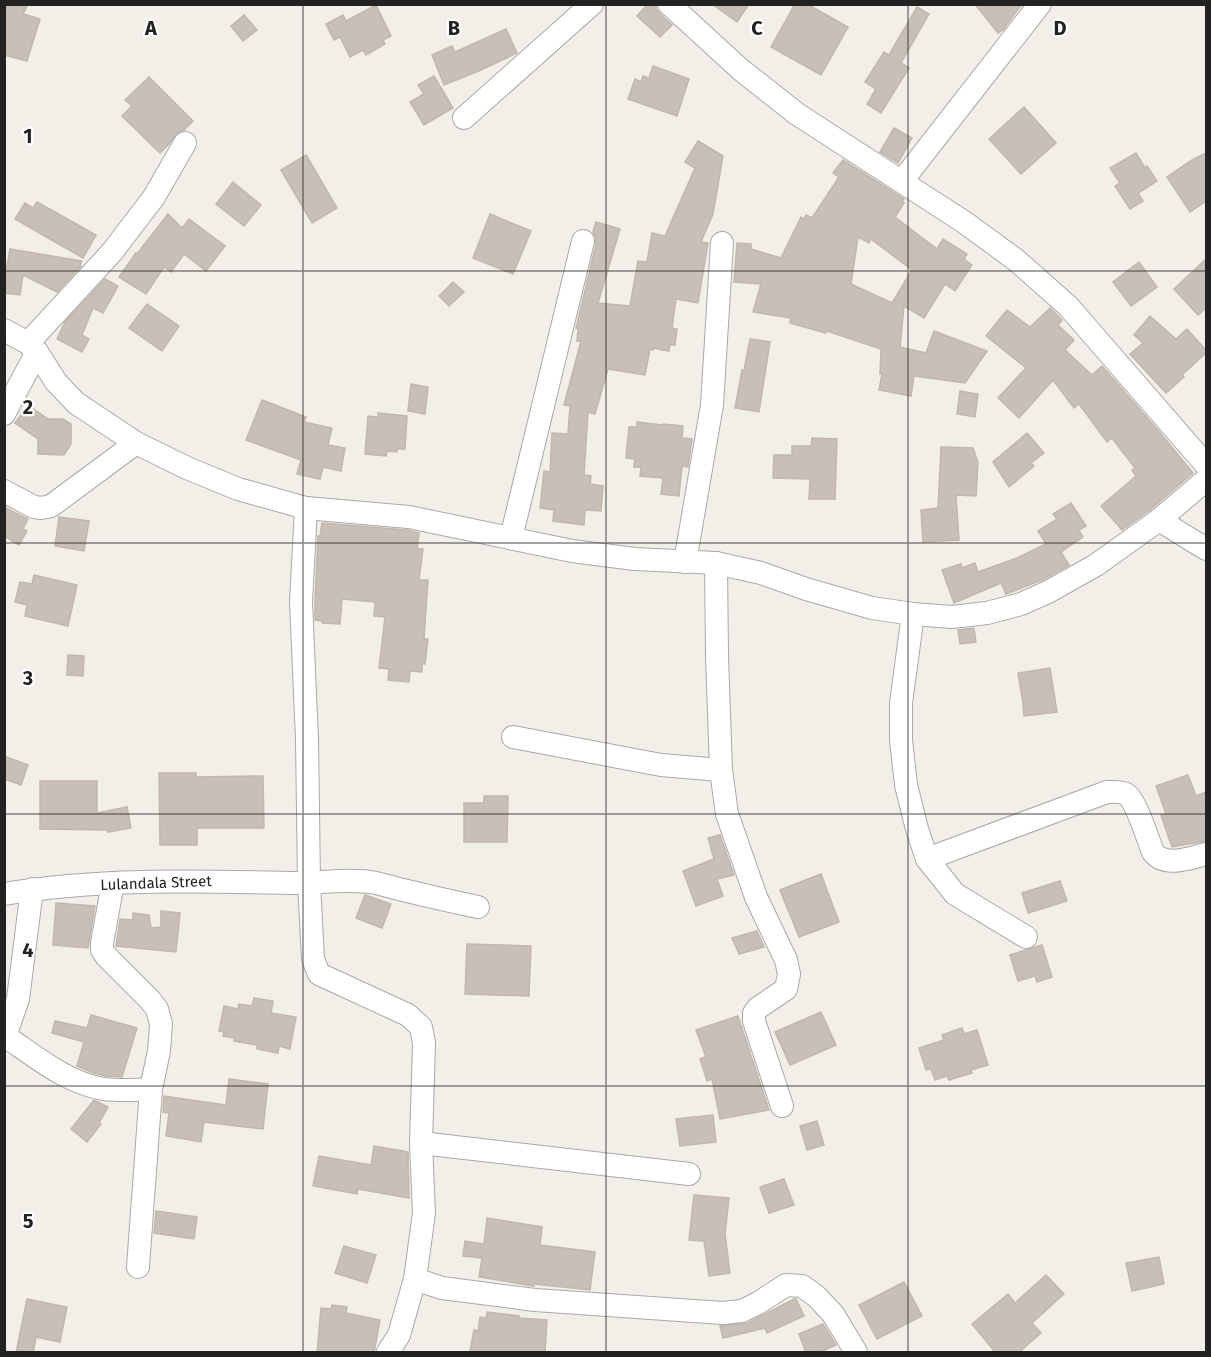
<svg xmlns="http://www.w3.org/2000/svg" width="1211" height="1357" viewBox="0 0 1211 1357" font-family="'Fira Sans',sans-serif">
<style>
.building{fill:#c7bfb8;stroke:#c4b6ab;stroke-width:1.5;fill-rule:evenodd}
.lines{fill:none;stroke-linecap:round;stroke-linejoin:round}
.street-casing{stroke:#a9a9a9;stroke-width:24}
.street{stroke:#fff;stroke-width:22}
.grid{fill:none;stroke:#222;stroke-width:1.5;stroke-opacity:0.55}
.labels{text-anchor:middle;stroke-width:4.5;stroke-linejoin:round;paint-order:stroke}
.street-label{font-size:15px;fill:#222;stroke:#fff}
.grid-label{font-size:20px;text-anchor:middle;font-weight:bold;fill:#222;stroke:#fff;stroke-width:4.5;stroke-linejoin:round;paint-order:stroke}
</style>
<rect width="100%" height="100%" fill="#f2efe9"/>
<!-- building -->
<g class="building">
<polygon points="7,4 28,4 23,14 40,19 27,61 4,55 4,14"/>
<polygon points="648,4 656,4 656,9 660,14 672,25 660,37 637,16"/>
<polygon points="712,4 749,4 737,22"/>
<polygon points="795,4 807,4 848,27 821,75 771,47"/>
<polygon points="975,4 1022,4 1003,30 998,33"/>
<polygon points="376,5 391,36 383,40 385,44 366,55 363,50 350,57 340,37 334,40 326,24 343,15 346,21"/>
<polygon points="917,7 929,14 901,63 909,68 881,113 867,104 876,89 865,82 884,52 889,55"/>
<polygon points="244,15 257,30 243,41 231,26"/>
<polygon points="506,29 517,53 481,70 444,85 432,55 452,46 455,52"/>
<polygon points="653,66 689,79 677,116 628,99 635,79 641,82 643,76 649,78"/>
<polygon points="434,76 453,108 424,125 410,102 424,94 418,85"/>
<polygon points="149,77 193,121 184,130 178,132 168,145 160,153 122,116 132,106 125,100"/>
<polygon points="1024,107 1056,143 1021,174 989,139"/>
<polygon points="894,128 912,138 898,163 880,152"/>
<polygon points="698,141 723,156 713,214 701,242 708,243 698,303 676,299 672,328 677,329 675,345 670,345 669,351 653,348 653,350 650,349 645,375 608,369 595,414 588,412 584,475 591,476 590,484 603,486 601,511 585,510 584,525 553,521 554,510 540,508 544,471 550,472 552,433 568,434 570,406 564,405 581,341 577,341 578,329 576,328 596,244 596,238 593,232 596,222 620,229 598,303 630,306 638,261 647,262 652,233 665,236 695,168 685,162"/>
<polygon points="1136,153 1145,168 1147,166 1157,181 1138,193 1143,201 1130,209 1115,186 1120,183 1110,168"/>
<polygon points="1206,153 1206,201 1190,212 1167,177 1192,160"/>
<polygon points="306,155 337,208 312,223 281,170"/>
<path d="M843 160 904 199 902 202 904 203 895 217 937 249 943 239 967 254 964 259 972 265 955 291 945 284 924 318 904 306 900 347 926 353 934 331 987 351 965 383 914 376 911 396 879 390 882 374H880L881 349 827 331 826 333 790 323 791 318 753 312 761 284 734 282 737 243 751 244V249L781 258 801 217 804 219 806 215 812 218 839 177 833 173ZM858 237 869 243 871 239 912 270 892 303 851 284Z"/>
<polygon points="233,182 261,205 244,226 216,204"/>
<polygon points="37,202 96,235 83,258 15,219 25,203 33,208"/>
<polygon points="168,214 182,228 189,219 225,246 206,271 184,254 171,272 164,267 146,294 119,277 136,253 137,254"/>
<polygon points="490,214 531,231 513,274 473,258"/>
<polygon points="10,249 82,261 80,265 81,266 57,292 23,275 20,295 4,293 4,282"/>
<polygon points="1206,259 1206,308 1198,315 1174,289"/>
<polygon points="1139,262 1157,287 1131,306 1113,282"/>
<polygon points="105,279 118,286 103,313 93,308 82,335 89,339 82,352 57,339 65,322"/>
<polygon points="453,282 464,292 449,306 439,296"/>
<polygon points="147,304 179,326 162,351 129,328"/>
<polygon points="1050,308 1062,320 1058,325 1074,340 1065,350 1092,375 1102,366 1156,428 1193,473 1150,510 1122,530 1101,506 1136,476 1132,470 1135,468 1112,438 1107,442 1079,404 1074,408 1053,380 1019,418 998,398 1026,368 986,336 1007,310 1030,327"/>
<polygon points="1150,316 1176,339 1187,329 1206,350 1206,353 1182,375 1184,377 1166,393 1130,354 1143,343 1134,335"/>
<polygon points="750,339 770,342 759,412 735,408 742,370 744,370"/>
<polygon points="411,384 428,387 425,414 408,411"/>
<polygon points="960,391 978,394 975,417 957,414"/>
<polygon points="262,400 306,417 304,422 332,428 328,445 345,448 341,471 323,467 320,479 297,474 301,460 246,440"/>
<polygon points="28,405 48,419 63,419 71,424 71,444 64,455 38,454 38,439 15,423"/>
<polygon points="378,413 407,416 405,449 397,449 397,452 387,451 386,456 365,454 368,416 378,417"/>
<polygon points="637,422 663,425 663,424 683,426 682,438 692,439 688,467 682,466 679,496 661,494 663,478 640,476 641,467 634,467 635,459 626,458 629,427 637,427"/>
<polygon points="1027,433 1044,453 1031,463 1034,466 1009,487 993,462"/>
<polygon points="812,438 837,439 835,499 809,499 810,479 773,478 774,455 792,455 792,446 811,446"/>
<polygon points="941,447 973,448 978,462 976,496 956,495 959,540 923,542 921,510 938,508"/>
<polygon points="1071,503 1086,526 1079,530 1083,537 1061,552 1069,565 1042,580 1006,594 1001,583 954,603 942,570 961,564 962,568 975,563 978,572 1017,558 1046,544 1038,531 1057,519 1053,514"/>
<polygon points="4,507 28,519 23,529 27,531 19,545 4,536"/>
<polygon points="59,517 89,521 84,551 55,546"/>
<polygon points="322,523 407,530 419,533 417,549 423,549 419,580 428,580 424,639 428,639 425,664 422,664 422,672 410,671 409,682 388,680 389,669 379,668 385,617 374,616 375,602 342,599 340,624 322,623 322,621 315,620 315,602 318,536 320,536"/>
<polygon points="34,575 77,585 68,626 25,616 27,605 15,602 20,582 32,584"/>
<polygon points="974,628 976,642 960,644 958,630"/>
<polygon points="68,655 84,656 83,676 67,675"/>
<polygon points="1050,668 1057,712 1024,716 1023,703 1018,673"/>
<polygon points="4,756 28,765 21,785 4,779"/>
<polygon points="159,773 196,773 196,777 263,776 264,828 197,828 197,845 160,845"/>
<polygon points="1188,775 1196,796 1206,792 1206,841 1172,847 1161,815 1166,814 1156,786"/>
<polygon points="40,781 97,781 97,813 127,807 131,828 108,832 108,830 40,829"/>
<polygon points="484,796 508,796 507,842 464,842 464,803 484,803"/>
<polygon points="720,835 734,875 717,879 723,896 696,906 683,871 714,859 708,838"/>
<polygon points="821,874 839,922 799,937 780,890"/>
<polygon points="1060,881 1067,901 1028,913 1022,893"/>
<polygon points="365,895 391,904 382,928 356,918"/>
<polygon points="56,903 95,906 88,948 53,945"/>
<polygon points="161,911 180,913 176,952 116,946 120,919 133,920 133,913 149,915 151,928 161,927"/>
<polygon points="757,931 764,947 739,954 732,938"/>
<polygon points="467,944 531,946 529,996 465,994"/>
<polygon points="1042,945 1052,977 1037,982 1035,976 1018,981 1010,955"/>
<polygon points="254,998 273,1001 271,1013 296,1017 290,1049 279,1046 278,1053 257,1049 257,1045 234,1041 234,1038 223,1036 224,1032 219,1031 224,1006 238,1009 239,1004 252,1006"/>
<polygon points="821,1012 836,1045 790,1065 775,1032"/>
<polygon points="91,1015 137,1028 122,1077 106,1076 94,1073 77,1066 84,1042 52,1033 55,1021 87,1028"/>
<polygon points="738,1016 769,1110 720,1119 712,1079 707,1081 700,1059 706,1057 696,1030"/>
<polygon points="962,1028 964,1034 977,1030 988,1065 971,1070 972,1073 949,1080 947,1076 935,1080 931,1069 926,1070 919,1048 944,1040 942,1035"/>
<polygon points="229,1079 268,1084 263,1129 204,1122 201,1142 166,1136 169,1113 163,1112 164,1096 226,1105"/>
<polygon points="94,1100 108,1107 99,1123 101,1124 87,1142 71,1129"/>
<polygon points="713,1115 716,1142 680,1146 676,1119"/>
<polygon points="817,1121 824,1145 807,1150 800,1126"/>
<polygon points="374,1146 408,1152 409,1198 358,1189 357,1194 313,1186 319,1156 371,1165"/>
<polygon points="784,1179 794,1205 769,1213 760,1187"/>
<polygon points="694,1195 729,1198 725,1234 730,1273 709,1276 704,1241 689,1240"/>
<polygon points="156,1211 197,1217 194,1239 154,1233"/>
<polygon points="487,1218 542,1227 540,1245 595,1252 590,1290 534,1284 534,1286 479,1277 482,1258 463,1256 465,1241 484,1244"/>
<polygon points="344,1246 376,1255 367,1283 335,1273"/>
<polygon points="1159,1257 1164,1284 1132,1291 1126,1263"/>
<polygon points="1046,1275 1064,1294 1032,1323 1041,1333 1018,1353 996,1353 972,1324 1008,1294 1015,1303"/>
<polygon points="904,1282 922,1316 877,1339 859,1305"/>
<polygon points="27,1299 67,1307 60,1342 36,1337 33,1353 16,1353"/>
<polygon points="794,1299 796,1299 804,1316 767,1333 765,1328 723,1338 720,1326 748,1323"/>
<polygon points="332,1305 347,1307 346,1313 380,1320 374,1353 317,1353 321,1308 331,1309"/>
<polygon points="487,1312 519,1316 519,1318 547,1320 545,1353 480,1353 470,1351 474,1330 478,1331 480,1317 486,1318"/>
<polygon points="823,1324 836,1345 818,1353 806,1353 799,1334"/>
</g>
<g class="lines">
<defs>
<g id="street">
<polyline points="669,4 740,69 797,114 964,222 1016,260 1068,306 1206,465"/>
<polyline points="464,118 592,4"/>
<polyline points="902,181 1040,4"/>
<polyline points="4,330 28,343 37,352 56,382 76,403 136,443 187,468 238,489 306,508 409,517 572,551 635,559 716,563 761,573 806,589 872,608 913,614 952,617 987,613 1021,604 1048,592 1096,565 1159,520 1206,480"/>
<polyline points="28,343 112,252 154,197 185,143"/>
<polyline points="4,414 37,352"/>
<polyline points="4,491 34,507 41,508 51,506 136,443"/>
<polyline points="306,508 301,602 307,739 309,883 313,959 319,974 408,1015 421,1027 424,1043 421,1143 424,1213 415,1279 399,1335 388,1352"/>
<polyline points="1159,520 1206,549"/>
<polyline points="511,538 583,241"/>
<polyline points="685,562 712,405 722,243"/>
<polyline points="716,563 717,656 721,770 727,814 756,897 786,960 789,974 786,989 758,1008 754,1013 754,1021 782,1106"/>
<polyline points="913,614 901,703 901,740 906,785 917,829 927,859 955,894 1026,937"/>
<polyline points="513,737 661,765 721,770"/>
<path d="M927 859 1107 792C1113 792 1121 791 1126 794 1136 800 1148 840 1153 852 1165 868 1190 858 1206 854"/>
<polyline points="113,883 102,943 102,950 106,956 150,1000 157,1009 161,1024 159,1051 151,1089 138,1267"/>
<path d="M4 894C97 878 200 881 295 883 321 883 350 878 376 883 385 885 394 888 403 890 428 896 453 902 478 907"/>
<path d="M5 1036C36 1057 67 1083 104 1089 120 1091 136 1090 151 1089"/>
<polyline points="4,1039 18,999 32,889"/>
<polyline points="421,1143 689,1174"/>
<polyline points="415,1279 442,1288 535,1300 723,1313 742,1311 758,1303 786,1285 802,1286 816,1296 833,1314 856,1352"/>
</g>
</defs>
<!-- street casing -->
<use href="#street" class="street-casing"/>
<!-- street -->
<use href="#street" class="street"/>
</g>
<!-- grid -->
<path class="grid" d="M303 4V1352M606 4V1352M908 4V1352M4 271H1206M4 543H1206M4 814H1206M4 1086H1206"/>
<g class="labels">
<!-- street labels -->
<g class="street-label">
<text transform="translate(156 883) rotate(-2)" y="5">Lulandala Street</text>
</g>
</g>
<g class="grid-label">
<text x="151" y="35">A</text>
<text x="454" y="35">B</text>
<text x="757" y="35">C</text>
<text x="1060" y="35">D</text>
<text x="28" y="143">1</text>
<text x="28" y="414">2</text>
<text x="28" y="685">3</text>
<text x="28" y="957">4</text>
<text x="28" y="1228">5</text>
</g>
<!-- border -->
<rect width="1211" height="1357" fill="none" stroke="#222222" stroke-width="12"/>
</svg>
